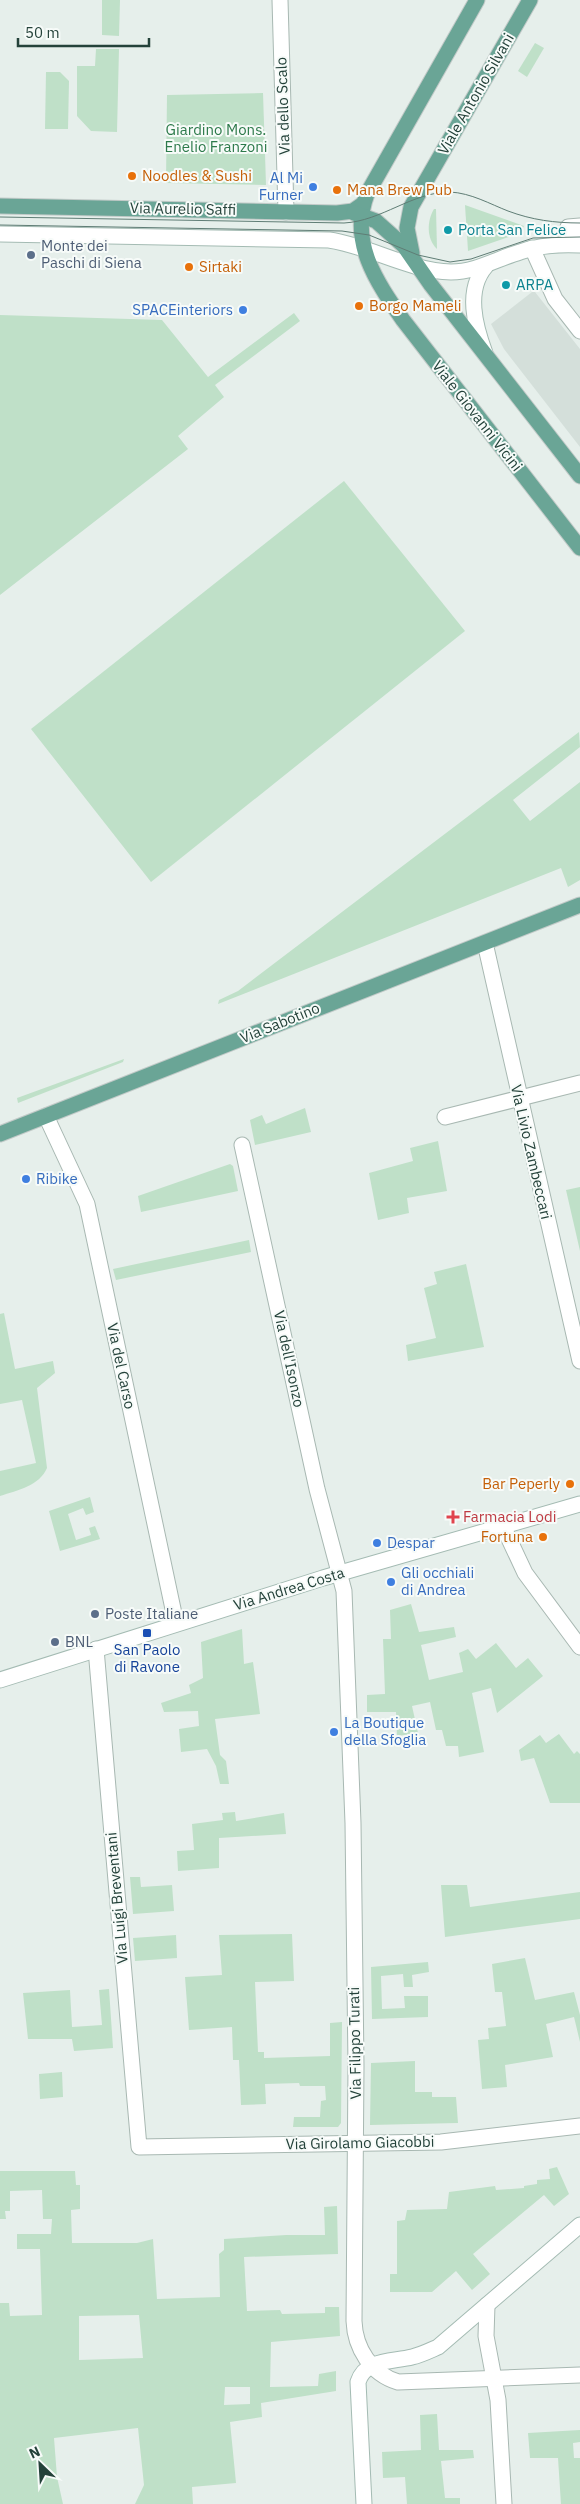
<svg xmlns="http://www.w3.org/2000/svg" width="580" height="2504" viewBox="0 0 580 2504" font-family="'IBM Plex Sans',sans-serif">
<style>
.built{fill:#d4dfda}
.green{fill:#bfe0c8;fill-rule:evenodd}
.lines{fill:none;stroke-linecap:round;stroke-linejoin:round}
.street-casing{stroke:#a8b8b2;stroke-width:17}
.secondary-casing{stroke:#a4bbb3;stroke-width:17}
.primary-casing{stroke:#c2cac8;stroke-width:17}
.street{stroke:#fff;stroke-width:15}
.secondary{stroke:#fff;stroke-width:15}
.primary{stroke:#6aa596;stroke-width:15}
.tram{stroke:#5f7d75;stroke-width:1}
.food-dot{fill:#e8710a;stroke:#f7fbf9;stroke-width:2}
.shop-dot{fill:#3f7fe0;stroke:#f7fbf9;stroke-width:2}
.culture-dot{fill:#0f9aa8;stroke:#f7fbf9;stroke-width:2}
.service-dot{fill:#5c6f8a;stroke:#f7fbf9;stroke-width:2}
.health-dot{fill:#e0444e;stroke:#f7fbf9;stroke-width:2}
.transit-dot{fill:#1a4fb4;stroke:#f7fbf9;stroke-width:2}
.labels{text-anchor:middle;stroke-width:4;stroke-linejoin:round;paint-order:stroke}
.street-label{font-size:15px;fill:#24423a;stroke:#f7fbf9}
.park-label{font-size:15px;fill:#2d7a4b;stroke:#f7fbf9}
.food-label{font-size:15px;fill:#c56008;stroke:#f7fbf9;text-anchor:start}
.shop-label{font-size:15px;fill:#366cbe;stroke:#f7fbf9;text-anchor:start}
.culture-label{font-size:15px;fill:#0d838f;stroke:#f7fbf9;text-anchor:start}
.service-label{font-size:15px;fill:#4e5e75;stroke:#f7fbf9;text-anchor:start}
.health-label{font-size:15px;fill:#be3a42;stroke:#f7fbf9;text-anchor:start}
.transit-label{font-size:15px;fill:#164399;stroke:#f7fbf9}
</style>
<rect width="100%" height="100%" fill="#e6efeb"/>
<!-- built -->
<polygon class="built" points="532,292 535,292 580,349 580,447 504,349 491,324"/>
<!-- green -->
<g class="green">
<polygon points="102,0 120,0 119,36 102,35"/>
<polygon points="535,43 544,48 527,77 518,71"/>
<polygon points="96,49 119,49 117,132 91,131 77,116 77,66 95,66"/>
<polygon points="46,72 60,72 69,81 68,129 45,129"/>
<polygon points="263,93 266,185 166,183 167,95"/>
<polygon points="465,205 524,226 520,233 468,251"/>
<path d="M434 209H436L437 249C426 239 427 220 434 209Z"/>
<polygon points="294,313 300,321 215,385 224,397 178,436 188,449 0,595 0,315 162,320 208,377"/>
<polygon points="344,481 465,631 151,882 31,729"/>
<polygon points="579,732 580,747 513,800 530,821 580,782 580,880 568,887 561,868 218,1004 219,1000 238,991"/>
<polygon points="124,1059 123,1062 18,1103 17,1098"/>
<polygon points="305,1108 311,1132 255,1145 250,1120 262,1115 266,1124"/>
<polygon points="438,1141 447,1191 407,1198 409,1213 378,1220 369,1173 413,1161 410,1148"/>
<polygon points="230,1164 233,1166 238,1191 141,1212 138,1196"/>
<polygon points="580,1187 580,1251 566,1190"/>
<polygon points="249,1240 251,1252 116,1280 113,1269"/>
<polygon points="466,1264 484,1347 408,1361 406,1345 436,1338 424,1288 437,1284 434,1272"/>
<path d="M4 1313 15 1369 53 1361 55 1373 37 1388 47 1468C39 1486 18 1490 0 1496V1471L36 1463 22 1400 0 1404V1314Z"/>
<polygon points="90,1497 94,1512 86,1515 83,1508 68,1514 76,1540 91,1535 89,1528 95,1526 100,1539 60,1551 49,1511"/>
<polygon points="411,1604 419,1632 454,1627 456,1637 421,1645 429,1680 463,1672 459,1653 468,1649 476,1659 496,1643 516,1668 528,1658 543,1676 497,1713 491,1688 472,1693 484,1752 459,1757 458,1746 446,1746 442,1730 436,1730 430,1702 412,1706 418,1733 397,1736 396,1712 367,1712 367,1695 385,1694 383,1639 391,1639 390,1610"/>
<polygon points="242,1629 244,1664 253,1662 260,1714 215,1719 220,1755 226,1761 229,1784 220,1784 216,1766 207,1749 181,1752 179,1729 199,1726 198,1711 164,1712 161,1703 191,1693 189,1685 203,1678 201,1642"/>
<polygon points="559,1734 574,1754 577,1751 580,1754 580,1803 550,1803 534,1758 521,1761 519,1750 540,1735 546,1743"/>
<polygon points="235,1812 236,1821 284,1813 286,1834 219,1838 219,1868 178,1871 177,1851 194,1850 192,1824 223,1820 222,1813"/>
<polygon points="130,1877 140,1877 141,1887 172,1885 174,1911 133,1914"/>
<polygon points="441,1885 467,1885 470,1907 580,1892 580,1919 445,1937"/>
<polygon points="292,1934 294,1981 255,1982 258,2052 264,2052 264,2058 330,2056 330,2023 342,2022 341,2123 338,2127 293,2127 294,2117 320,2117 321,2101 326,2100 325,2086 300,2086 299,2083 265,2084 266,2104 241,2105 239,2060 233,2060 232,2027 189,2030 185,1977 222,1975 219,1935"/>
<polygon points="176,1935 177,1958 135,1961 133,1938"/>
<polygon points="525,1958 535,2000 574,1992 580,2015 580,2042 574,2017 546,2024 553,2057 505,2065 507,2087 482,2089 478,2040 489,2039 488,2028 506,2026 502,1992 495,1992 492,1964"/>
<polygon points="428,1962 429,1972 412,1975 413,1987 404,1987 403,1974 381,1976 382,2009 405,2008 404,1996 428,1996 428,2017 372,2019 371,1967"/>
<polygon points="109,1989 113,2048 74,2051 72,2039 28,2039 23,1993 70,1990 72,2027 102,2025 99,1990"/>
<polygon points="415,2061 415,2092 432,2092 432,2097 456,2097 458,2123 370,2125 371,2063"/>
<polygon points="62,2072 63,2097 40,2099 39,2074"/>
<polygon points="557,2167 569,2194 554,2206 544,2195 473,2254 490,2274 472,2290 456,2271 432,2292 390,2292 390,2274 397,2274 397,2221 405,2220 407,2210 447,2209 449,2192 495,2186 496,2190 524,2188 524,2186 537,2184 537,2180 550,2179 549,2169"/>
<path d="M0 2171H75L76 2185H80V2209L71 2210 72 2243H137L153 2239 157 2299 220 2297 219 2254 224 2250V2239L286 2235H325L324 2207 337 2206 338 2254 244 2257 247 2311 280 2310 282 2314 325 2313V2307H339L340 2336 271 2342 270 2387 318 2386 319 2374 336 2371V2391L261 2403 262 2417 230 2422 236 2483 192 2487 193 2504H135L144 2485 138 2428 54 2438 57 2477 63 2504H0V2303H9L10 2316 42 2315 40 2249H17V2234H51L52 2219H43L42 2190 10 2191V2211H5L6 2219H0ZM139 2315 143 2358 79 2360V2316ZM225 2387H250V2404L224 2405Z"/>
<polygon points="437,2414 439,2450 473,2450 474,2458 441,2461 445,2498 460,2498 460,2504 407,2504 405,2477 383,2478 382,2452 421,2450 420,2415"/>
<polygon points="580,2430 580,2442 573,2443 574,2458 580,2458 580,2504 561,2504 558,2458 530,2458 528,2433"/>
</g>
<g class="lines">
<defs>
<g id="street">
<polyline points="280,0 286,212"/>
<polyline points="580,226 568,227 568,233 580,234"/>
<polyline points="532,248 555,299 580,331"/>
<polyline points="485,943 580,1361"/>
<polyline points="46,1116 87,1204 176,1623"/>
<polyline points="445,1117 580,1083"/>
<path d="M242 1145 317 1489 344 1591 353 1823 356 2066 354 2321C355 2348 371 2374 398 2382L580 2375"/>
<polyline points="503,1526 525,1573 580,1647"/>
<polyline points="96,1649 139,2147 441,2142 580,2126"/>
<polyline points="487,2305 486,2336 498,2400 504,2504"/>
</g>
<g id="secondary">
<path d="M0 234 329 240C370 246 409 271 451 272 476 272 496 259 520 252 539 245 559 244 580 245"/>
<path d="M485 353C475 326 465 290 486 266"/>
<polyline points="0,1680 323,1578 580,1504"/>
<path d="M364 2504 358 2382C365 2359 392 2362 412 2357 421 2355 429 2351 438 2347L580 2225"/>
</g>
<g id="primary">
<path d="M477 0 367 194C349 242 376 281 403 320L580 548"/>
<polyline points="0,206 337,213 353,211 363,204"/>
<polyline points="354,213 376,221 404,246 431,285 580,476"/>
<polyline points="412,253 407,228 411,207 530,0"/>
<polyline points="0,1134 580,905"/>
</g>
</defs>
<!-- street casing -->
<use href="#street" class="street-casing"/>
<!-- secondary casing -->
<use href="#secondary" class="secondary-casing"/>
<!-- primary casing -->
<use href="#primary" class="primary-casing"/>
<!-- street -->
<use href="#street" class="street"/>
<!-- secondary -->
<use href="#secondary" class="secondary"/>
<!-- primary -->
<use href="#primary" class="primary"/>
<!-- tram -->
<g class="tram">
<path d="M0 217 344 223C382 221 412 192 450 192 471 193 490 204 508 211 532 220 555 223 580 223"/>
<polyline points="0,225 342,231 369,235 418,255 450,262 471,259 533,238 580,237"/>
</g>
</g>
<!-- markers -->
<g class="food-dot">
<circle cx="132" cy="176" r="5"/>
<circle cx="337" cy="190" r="5"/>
<circle cx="189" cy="267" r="5"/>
<circle cx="359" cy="306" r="5"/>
<circle cx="570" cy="1484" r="5"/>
<circle cx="543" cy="1537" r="5"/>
</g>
<g class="shop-dot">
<circle cx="313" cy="187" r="5"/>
<circle cx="243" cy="310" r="5"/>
<circle cx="26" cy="1179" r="5"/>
<circle cx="377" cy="1543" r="5"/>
<circle cx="391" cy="1582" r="5"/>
<circle cx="334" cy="1732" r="5"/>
</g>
<g class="culture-dot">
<circle cx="448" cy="230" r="5"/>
<circle cx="506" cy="285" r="5"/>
</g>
<g class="service-dot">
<circle cx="31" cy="255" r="5"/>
<circle cx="95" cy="1614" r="5"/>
<circle cx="55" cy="1642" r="5"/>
</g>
<path class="health-dot" d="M450.5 1509.5h5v5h5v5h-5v5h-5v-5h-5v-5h5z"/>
<rect class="transit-dot" x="142" y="1628" width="10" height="10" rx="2.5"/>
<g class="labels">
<!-- street labels -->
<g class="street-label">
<text transform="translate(476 94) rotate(-60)" y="5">Viale Antonio Silvani</text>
<text transform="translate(283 106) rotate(-92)" y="5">Via dello Scalo</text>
<text transform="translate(183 209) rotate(1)" y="5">Via Aurelio Saffi</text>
<text transform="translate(477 416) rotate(52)" y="5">Viale Giovanni Vicini</text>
<text transform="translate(280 1023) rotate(-22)" y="5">Via Sabotino</text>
<text transform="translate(531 1152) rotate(77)" y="5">Via Livio Zambeccari</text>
<text transform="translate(289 1359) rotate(78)" y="5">Via dell'Isonzo</text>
<text transform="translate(121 1366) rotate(78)" y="5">Via del Carso</text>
<text transform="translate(289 1589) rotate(-17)" y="5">Via Andrea Costa</text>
<text transform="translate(117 1898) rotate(-95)" y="5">Via Luigi Breventani</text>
<text transform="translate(355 2043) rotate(-91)" y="5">Via Filippo Turati</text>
<text transform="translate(360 2143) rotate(-1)" y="5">Via Girolamo Giacobbi</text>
</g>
<!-- park labels -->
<g class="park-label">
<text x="216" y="135">Giardino Mons.<tspan x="216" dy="17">Enelio Franzoni</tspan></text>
</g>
<!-- food labels -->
<g class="food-label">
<text x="142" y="181">Noodles &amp; Sushi</text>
<text x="347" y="195">Mana Brew Pub</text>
<text x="199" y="272">Sirtaki</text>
<text x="369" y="311">Borgo Mameli</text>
<text x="560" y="1489" text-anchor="end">Bar Peperly</text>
<text x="533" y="1542" text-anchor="end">Fortuna</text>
</g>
<!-- shop labels -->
<g class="shop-label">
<text x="303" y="183" text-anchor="end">Al Mi<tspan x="303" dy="17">Furner</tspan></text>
<text x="233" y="315" text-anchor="end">SPACEinteriors</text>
<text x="36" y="1184">Ribike</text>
<text x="387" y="1548">Despar</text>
<text x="401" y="1578">Gli occhiali<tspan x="401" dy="17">di Andrea</tspan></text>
<text x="344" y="1728">La Boutique<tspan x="344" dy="17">della Sfoglia</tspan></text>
</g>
<!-- culture labels -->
<g class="culture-label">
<text x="458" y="235">Porta San Felice</text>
<text x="516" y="290">ARPA</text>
</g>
<!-- service labels -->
<g class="service-label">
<text x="41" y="251">Monte dei<tspan x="41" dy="17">Paschi di Siena</tspan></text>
<text x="105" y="1619">Poste Italiane</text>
<text x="65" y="1647">BNL</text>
</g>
<!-- health labels -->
<g class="health-label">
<text x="463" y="1522">Farmacia Lodi</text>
</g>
<!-- transit labels -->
<g class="transit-label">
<text x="147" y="1655">San Paolo<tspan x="147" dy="17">di Ravone</tspan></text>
</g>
</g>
<!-- north arrow -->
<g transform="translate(40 2464) rotate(335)" stroke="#f7fbf9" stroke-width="4" paint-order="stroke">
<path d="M0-4L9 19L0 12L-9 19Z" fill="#24423a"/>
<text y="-8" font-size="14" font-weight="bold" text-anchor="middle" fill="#24423a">N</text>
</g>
<!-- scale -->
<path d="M18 38v8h131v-8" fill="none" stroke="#24423a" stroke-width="2.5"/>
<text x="25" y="38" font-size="15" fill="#24423a" stroke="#f7fbf9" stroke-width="4" paint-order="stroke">50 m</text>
</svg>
